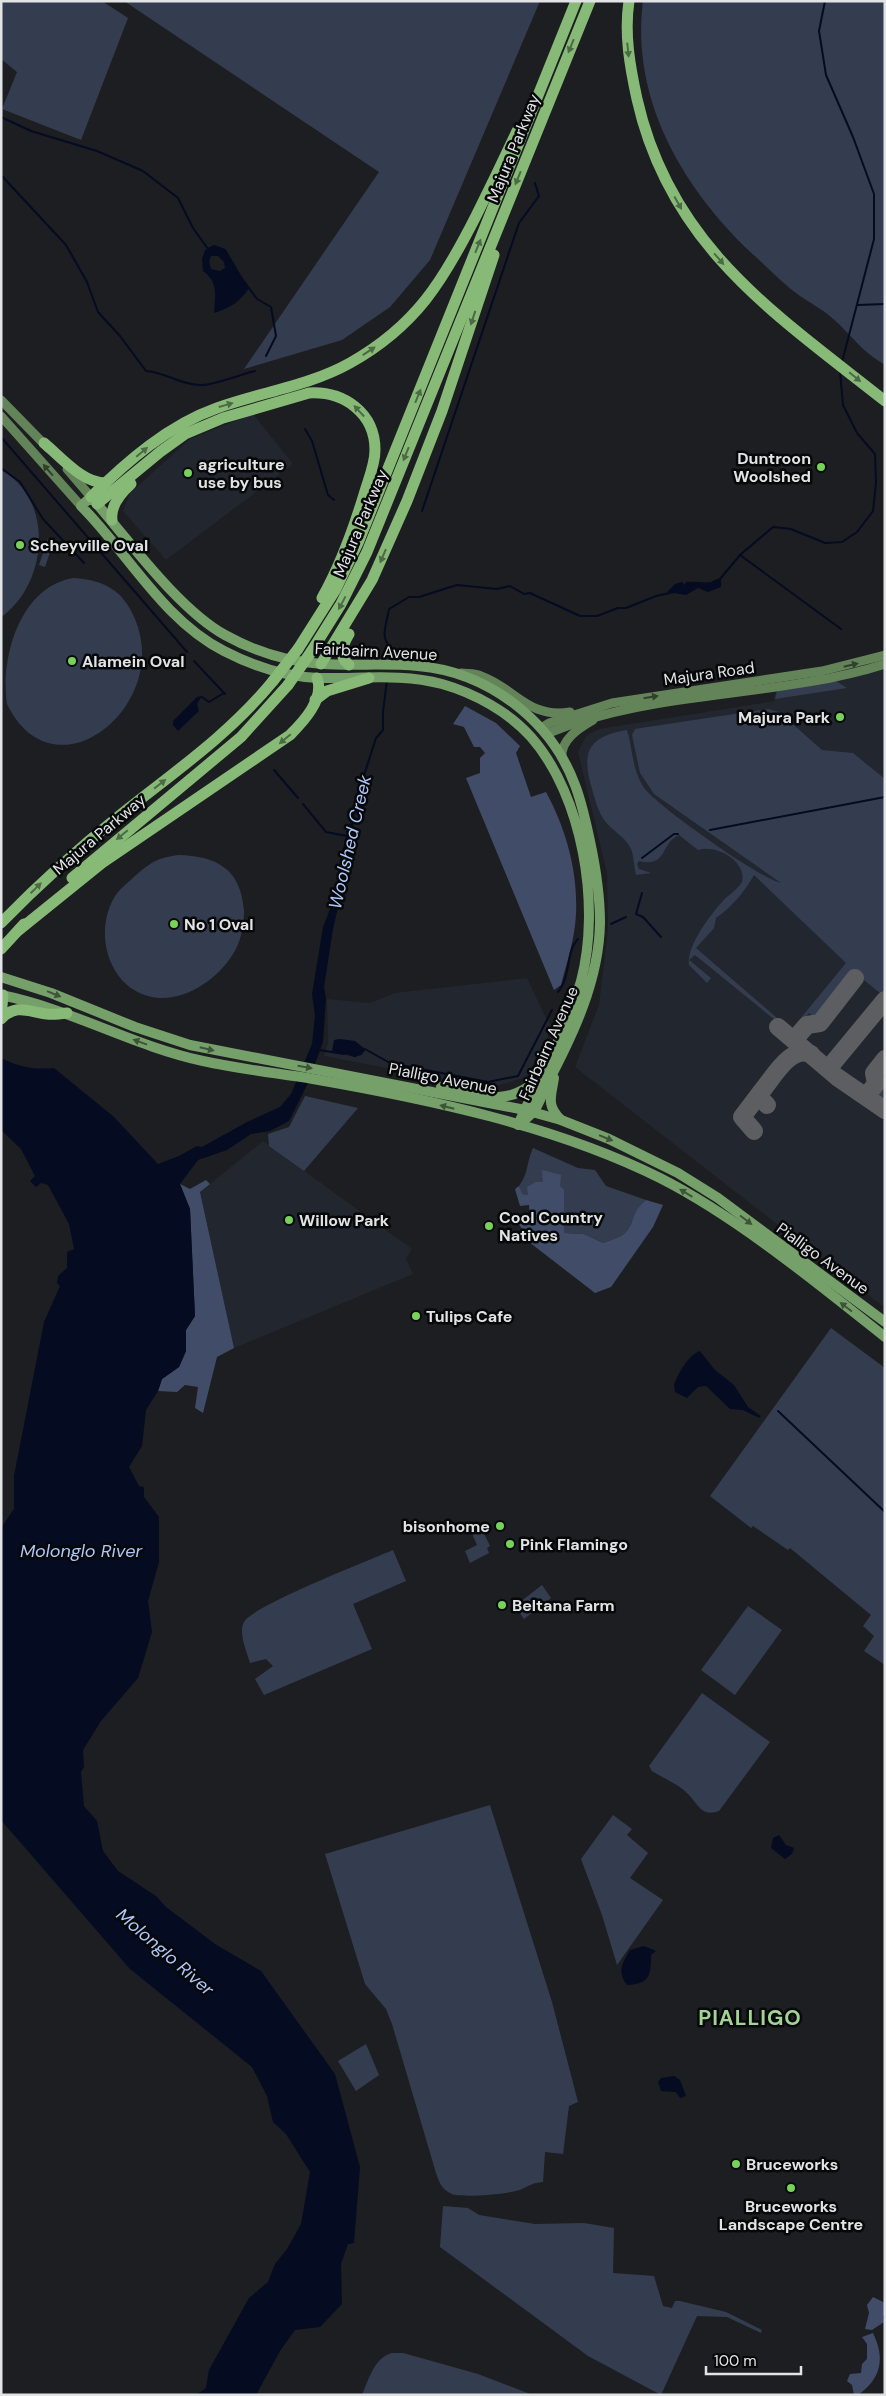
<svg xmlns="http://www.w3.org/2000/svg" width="886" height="2396" viewBox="0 0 886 2396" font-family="'DM Sans',sans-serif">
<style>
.built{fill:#22262e}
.green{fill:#343d50;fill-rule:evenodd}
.forest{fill:#414d68}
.water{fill:#050b21;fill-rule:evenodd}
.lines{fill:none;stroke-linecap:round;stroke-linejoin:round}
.stream{stroke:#050b21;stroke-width:2}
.taxiway{stroke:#5d5e61;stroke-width:18}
.secondary{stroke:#638459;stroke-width:9}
.primary{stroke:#76a069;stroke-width:10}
.motorway{stroke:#87ba77;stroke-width:11}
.motorway-bridge{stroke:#87ba77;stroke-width:11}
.oneway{fill:#4d6a46}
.oneway2{fill:#30402d}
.oneway3{fill:#3e5439}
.poi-dot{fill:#77d259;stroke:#070809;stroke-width:2}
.labels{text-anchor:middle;stroke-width:5;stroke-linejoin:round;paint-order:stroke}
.street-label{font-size:16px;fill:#e2e3e5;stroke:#070809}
.poi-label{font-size:16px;font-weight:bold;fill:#e2e3e5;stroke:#070809;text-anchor:start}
.water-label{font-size:18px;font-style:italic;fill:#afc6fa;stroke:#070809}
.district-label{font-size:21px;font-weight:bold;letter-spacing:1px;fill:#a2d394;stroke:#070809}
</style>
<rect width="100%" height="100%" fill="#1d1e21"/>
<!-- built -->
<g class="built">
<polygon points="253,414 293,464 166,560 123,511 130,493 190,439"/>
<polygon points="885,669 885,1308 575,1067 599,1005 608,929 607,873 578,752 586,736 599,729 775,701 774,696 777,691 842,680"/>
<polygon points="527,978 546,1018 553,1027 526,1077 490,1088 324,1056 328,1043 327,999 370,1003 395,993"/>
<polygon points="263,1141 412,1249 406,1259 413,1274 234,1348 200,1192"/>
</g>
<!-- green -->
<g class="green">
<polygon points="1,1 102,1 128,18 81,140 2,109 17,72 1,59"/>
<polygon points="124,1 540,1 430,260 390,307 342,340 244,369 379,172"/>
<path d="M643 1H885V365C877 360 868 354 861 347 851 337 842 326 831 317 822 309 810 303 800 296 785 285 771 271 757 258 686 193 630 102 643 1Z"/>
<path d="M1 470C55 499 48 584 1 617Z"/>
<polygon points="48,538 54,540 45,567 39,565"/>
<path d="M74 578C104 580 123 590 135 619 172 706 54 801 7 704 0 656 21 586 74 578Z"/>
<polygon points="836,681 847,688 775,699 777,691"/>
<path d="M768 709 779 712 822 750 853 753 885 779V997L854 972 816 1018 809 1013 791 1033 695 955 689 960 711 978 707 983 689 965C686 947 710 915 722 902 728 895 736 891 742 882 747 861 716 844 698 850L679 835C660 843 668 868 639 861L637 864 639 869 651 873 636 875C634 867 634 856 631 849 625 836 612 831 605 821 598 812 595 799 592 789 581 751 588 737 627 730 633 750 632 771 645 789 659 807 759 878 781 883L654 794 640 773 632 735 635 729 641 728ZM754 875 846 963 791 1030 696 948 714 928 716 918C732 907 745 891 754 875Z"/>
<path d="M178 855C217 856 241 869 244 911 244 925 241 942 233 954 210 991 157 1017 122 980 101 956 99 917 118 892 123 886 130 881 135 876 143 869 150 863 160 859 165 857 172 856 178 855Z"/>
<path d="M885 1066V1106L872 1096C877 1090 886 1082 878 1075Z"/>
<polygon points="305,1096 358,1108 304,1171 269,1146 268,1134 289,1127"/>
<path d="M533 1148 578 1168 595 1170 606 1186 646 1200C629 1214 636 1222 625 1233 620 1238 610 1240 603 1243L584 1234 564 1233V1190L544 1183 528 1195 521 1194 519 1186C529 1172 526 1164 533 1148Z"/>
<polygon points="831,1328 885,1368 885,1665 864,1651 874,1636 863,1626 871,1615 790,1548 788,1550 753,1526 751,1528 710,1496"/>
<polygon points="480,1525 490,1546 487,1548 489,1553 470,1563 465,1551 477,1545 470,1529"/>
<path d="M393 1550 406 1581 353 1604 372 1649 264 1695 255 1679 273 1666 266 1659 250 1663C247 1652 238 1633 244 1622 252 1606 370 1560 393 1550Z"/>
<polygon points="542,1585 551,1598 524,1619 515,1606"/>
<polygon points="748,1606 782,1630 735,1695 701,1670"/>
<path d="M702 1693 770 1742 719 1811C701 1818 697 1802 687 1793 678 1784 663 1778 652 1771L649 1766Z"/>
<path d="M490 1805 552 2002 578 2102 569 2106 563 2154 545 2152 543 2182C532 2183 531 2185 522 2189 512 2194 461 2198 452 2194 442 2190 439 2182 436 2173L392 2024 386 2009 365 1984 325 1854Z"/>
<polygon points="613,1815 632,1829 627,1835 648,1853 630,1878 663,1900 617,1965 602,1915 581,1859"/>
<polygon points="366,2044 379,2075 356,2091 338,2061"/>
<polygon points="443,2206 468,2208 479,2215 535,2224 584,2223 614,2228 613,2273 654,2276 663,2306 672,2308 675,2301 680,2301 726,2312 762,2330 761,2333 727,2317 697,2316 661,2395 588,2356 440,2247"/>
<path d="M392 2353H403L478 2374 533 2395H362C369 2379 374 2358 392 2353Z"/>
</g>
<!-- forest -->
<g class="forest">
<path d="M465 706 496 723 520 746 516 753 531 797 546 792C566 829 578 871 576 914 575 938 567 962 561 985L554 990 466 778 480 773V758L485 753 480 747H474L464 727 453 724Z"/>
<path d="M542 1170 561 1175 560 1186 564 1190V1233L584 1234 603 1243C610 1240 620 1238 625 1233 636 1222 629 1214 646 1200L663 1205 653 1227 611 1287 595 1293 529 1242 519 1224 530 1223 529 1205 520 1206 515 1189 519 1186 522 1194 528 1195 527 1187 536 1182H543Z"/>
<polygon points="206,1180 210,1184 200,1192 234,1348 217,1357 203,1413 195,1408 198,1387 185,1385 177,1392 158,1391 162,1379 179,1367 186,1351 186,1330 195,1316 190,1209 180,1184 190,1189"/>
<polygon points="873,2297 885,2303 885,2316 883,2316 884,2322 872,2330 865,2329 869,2313 867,2305"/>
<path d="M873 2333C885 2358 882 2378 858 2395H854L852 2385 847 2381 850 2374 861 2373 862 2364 867 2359V2344L862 2337Z"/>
</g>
<!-- water -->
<g class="water">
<path d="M214 246 225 250 249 288C240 302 230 308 214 313 215 296 219 283 203 271L202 259 205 250ZM211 256H218L224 262 225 268 220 271 211 269 209 262Z"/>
<path d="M721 579V587L708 592 698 588 686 595 667 592 675 584 682 582 685 585 686 582C698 581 711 585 721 579Z"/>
<polygon points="202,696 197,704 199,711 178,731 173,725 173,721 197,697"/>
<path d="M357 796 344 900 339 903 333 929 324 987 326 999 323 1042 308 1083 289 1121 270 1131 251 1134 227 1150 198 1160 180 1184 190 1209 195 1316 186 1330V1351L179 1367 162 1379 158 1391 146 1410 142 1446 129 1467 139 1486 144 1487V1497L159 1517V1562L148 1601 152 1632 138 1678 101 1721 83 1750 84 1767 81 1772 84 1806 97 1821 103 1851 118 1871 156 1896 166 1907 215 1944 261 1971 335 2074 360 2167 354 2243 348 2244 341 2264 342 2304 320 2327 295 2330 280 2351 256 2395H196L206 2388 209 2370 249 2298 268 2282 275 2264 287 2249 301 2224 310 2172 286 2134 273 2122 267 2096 252 2067 130 1969 1 1820V1528L14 1509V1476L44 1322 60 1286 57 1283 58 1276 67 1268V1252L74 1249 69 1224 48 1185 41 1183 36 1187 30 1181 35 1176 21 1149 1 1130V1058C19 1067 34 1070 54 1068L114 1117 158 1164 179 1156 197 1146 202 1147 247 1122 280 1107 291 1094 312 1044 315 1016 312 994 323 927 336 894 341 856Z"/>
<polygon points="340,1039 355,1041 365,1049 364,1051 355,1057 332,1051 334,1040"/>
<path d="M700 1351 715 1370 734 1385 748 1407 761 1416 759 1418 743 1410 730 1409 706 1386 698 1387 687 1398 675 1392 674 1385C677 1375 689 1354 700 1351Z"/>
<polygon points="779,1835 786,1845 794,1848 792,1854 785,1859 771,1848 773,1838"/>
<path d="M644 1946 656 1951 651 1955C651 1975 650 1984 627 1985 617 1971 622 1964 630 1950Z"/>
<polygon points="674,2076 680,2080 686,2096 680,2098 676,2092 661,2091 658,2082 661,2078"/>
</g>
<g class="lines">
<!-- stream -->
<g class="stream">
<polyline points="825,1 819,31 826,75 853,137 874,194 874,239 842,362"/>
<polyline points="1,117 31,131 97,151 143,171 178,198 193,228 208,249 214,246 225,250 240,276 257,299 271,307 276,336 266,356"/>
<path d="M1 175 66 245 87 282 98 312 120 336 146 371C165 372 183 386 202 385 215 385 242 374 255 371"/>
<polyline points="858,305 885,304"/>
<polyline points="305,429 312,441 328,495 334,500"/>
<polyline points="1,437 187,652"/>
<polyline points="1,468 20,482 43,519 84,563"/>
<polyline points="422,511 519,223 539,196 535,183"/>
<polyline points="740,555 841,629"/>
<polyline points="713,582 720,579 740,555 773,527 791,529 825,543 842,542 857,532 873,511 876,483 875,454 857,433 843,405 840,371"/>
<polyline points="194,661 225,694"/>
<path d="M389 661C391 645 389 650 385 638 383 630 388 617 389 609L409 597H419L457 585 497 589 510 586 524 594 530 593 580 616H597L618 608H626L656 596 674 592"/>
<polyline points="202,697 209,702 224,693"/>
<polyline points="274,770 298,798"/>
<polyline points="357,797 376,738 383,730 383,712 387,680"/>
<polyline points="303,804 326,832 347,836"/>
<polyline points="710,830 885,797"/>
<polyline points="642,858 674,834 678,834"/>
<polyline points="642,893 636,914 643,917 661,937"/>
<polyline points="611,924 626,917"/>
<path d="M558 992C571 977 566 950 578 939"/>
<polyline points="319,1050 344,1054"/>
<polyline points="354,1056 361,1054 365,1049 390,1063 488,1082 518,1076 552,1010"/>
<polyline points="778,1411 885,1512"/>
</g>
<!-- taxiway -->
<g class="taxiway">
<polyline points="778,1027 837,1077 885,1110"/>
<polyline points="794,1040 807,1025 820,1023 855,978"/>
<polyline points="828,1069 885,1000"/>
<polyline points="866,1096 876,1084 874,1073 885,1059"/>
<path d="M767 1105 761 1099V1092C773 1078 790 1045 811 1054"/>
<polyline points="754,1131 742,1117 761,1092"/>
</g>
<!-- secondary -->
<g class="secondary">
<polyline points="1,400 48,448"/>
<polyline points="1,416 81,506"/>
<polyline points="67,469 91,497"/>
<path d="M461 673C468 674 475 673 481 676 515 688 528 719 570 712"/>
<polyline points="541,728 549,723 612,703 822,671 885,655"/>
<path d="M546 734C653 689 775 699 885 664"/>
<path d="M562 758C560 740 579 728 593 720"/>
</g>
<!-- primary -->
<g class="primary">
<path d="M91 497C128 539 178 609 225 635 254 651 289 662 322 664 354 666 386 663 418 666 488 672 551 720 575 785 582 803 586 823 590 841 596 869 600 895 600 923 599 981 573 1035 546 1086 542 1094 539 1105 533 1112 529 1117 523 1121 518 1125 539 1077 567 1031 581 981 601 906 583 796 531 737 509 712 474 693 442 684 402 673 360 679 319 678 287 677 253 666 224 651 163 620 128 553 81 506Z"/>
<polyline points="1,977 51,993 135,1027 190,1045 525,1110 561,1120 609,1139 678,1173 718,1198 885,1322"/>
<path d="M1 995C71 1009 133 1046 203 1061 239 1069 276 1073 313 1079 428 1099 556 1126 660 1178 737 1217 817 1283 885 1337"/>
<path d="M554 1078C551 1097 546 1105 561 1120"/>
<path d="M441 1087C480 1094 506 1109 538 1079"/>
</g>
<!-- motorway -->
<g class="motorway">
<path d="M629 1C624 34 630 67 637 99 670 246 774 313 885 401"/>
<path d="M44 443C61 457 82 483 106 483"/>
<path d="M91 497C127 461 169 425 217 408 261 392 309 386 350 363 416 326 443 281 476 216 490 188 504 159 517 131"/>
<path d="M97 504 160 452 185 434 223 418 309 393C344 391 375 413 375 450 375 464 369 478 365 491 354 528 341 564 322 598"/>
<path d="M112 520C110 506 121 493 131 484"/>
<path d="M349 634C343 645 337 655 349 665"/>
<polyline points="298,649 336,589 358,543 576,1"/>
<polyline points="311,652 341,604 367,552 590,1"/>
<polyline points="321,664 372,580 407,501 442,411 494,255"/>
<polyline points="315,700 327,691 369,678"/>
<polyline points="72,878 241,737 288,685"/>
<path d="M1 923C38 885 78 849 119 816 173 773 230 734 273 681"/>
<path d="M19 930 102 863 290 735C303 722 325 699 317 678"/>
<polyline points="1,949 24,924"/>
<polyline points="1,1017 3,995"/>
<path d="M1 1019C16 1003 29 1012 47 1014 53 1015 60 1014 67 1013"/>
</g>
<!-- motorway-bridge -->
<g class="motorway-bridge">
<polyline points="273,681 298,649"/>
<polyline points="288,685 311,652"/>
</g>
</g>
<!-- one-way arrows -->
<defs><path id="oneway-solid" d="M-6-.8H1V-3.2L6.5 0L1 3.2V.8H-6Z" transform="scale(1.25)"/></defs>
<g class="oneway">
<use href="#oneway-solid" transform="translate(571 46) rotate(112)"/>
<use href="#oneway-solid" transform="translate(628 50) rotate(84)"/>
<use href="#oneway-solid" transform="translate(518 178) rotate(112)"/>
<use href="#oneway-solid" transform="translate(678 203) rotate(61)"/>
<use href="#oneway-solid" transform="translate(478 246) rotate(-68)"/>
<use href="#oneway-solid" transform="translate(719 259) rotate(49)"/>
<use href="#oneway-solid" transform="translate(473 318) rotate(108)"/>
<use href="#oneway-solid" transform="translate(369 351) rotate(-33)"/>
<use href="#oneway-solid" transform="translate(855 377) rotate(39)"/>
<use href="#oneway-solid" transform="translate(418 396) rotate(-68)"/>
<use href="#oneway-solid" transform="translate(226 405) rotate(-16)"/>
<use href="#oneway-solid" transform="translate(359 411) rotate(-133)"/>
<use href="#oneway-solid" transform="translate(142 452) rotate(-40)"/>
<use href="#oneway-solid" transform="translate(406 454) rotate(112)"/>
<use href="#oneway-solid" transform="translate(383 556) rotate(113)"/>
<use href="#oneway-solid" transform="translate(342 603) rotate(118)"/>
<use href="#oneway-solid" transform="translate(285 739) rotate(140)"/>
<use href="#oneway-solid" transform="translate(160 784) rotate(-38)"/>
<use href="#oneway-solid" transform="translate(122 835) rotate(141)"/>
<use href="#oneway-solid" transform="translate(36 888) rotate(-44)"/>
</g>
<g class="oneway2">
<use href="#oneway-solid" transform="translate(48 470) rotate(-131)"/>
<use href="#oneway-solid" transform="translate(851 665) rotate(-13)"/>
<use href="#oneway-solid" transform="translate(651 697) rotate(-9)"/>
</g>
<g class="oneway3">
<use href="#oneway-solid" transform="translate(54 994) rotate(22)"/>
<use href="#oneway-solid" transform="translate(140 1042) rotate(-160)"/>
<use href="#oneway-solid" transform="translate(207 1049) rotate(13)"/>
<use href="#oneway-solid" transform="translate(305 1067) rotate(10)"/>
<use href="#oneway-solid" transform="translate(447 1107) rotate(-166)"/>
<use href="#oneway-solid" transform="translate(606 1138) rotate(22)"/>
<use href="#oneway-solid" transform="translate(686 1193) rotate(-149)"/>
<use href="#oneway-solid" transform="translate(746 1220) rotate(37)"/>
<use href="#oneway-solid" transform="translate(846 1307) rotate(-143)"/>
</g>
<!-- markers -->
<g class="poi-dot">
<circle cx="821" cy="467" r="5"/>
<circle cx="188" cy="473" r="5"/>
<circle cx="20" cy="545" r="5"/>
<circle cx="72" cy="661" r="5"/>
<circle cx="840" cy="717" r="5"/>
<circle cx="174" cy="924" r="5"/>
<circle cx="289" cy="1220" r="5"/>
<circle cx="489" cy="1226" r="5"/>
<circle cx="416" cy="1316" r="5"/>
<circle cx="500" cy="1526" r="5"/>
<circle cx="510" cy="1544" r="5"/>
<circle cx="502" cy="1605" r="5"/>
<circle cx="736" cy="2164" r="5"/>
<circle cx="791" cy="2188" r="5"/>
</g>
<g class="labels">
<!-- street labels -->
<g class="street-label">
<text transform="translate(513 148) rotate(-68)" y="6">Majura Parkway</text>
<text transform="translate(360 523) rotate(-67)" y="6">Majura Parkway</text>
<text transform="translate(376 651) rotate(3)" y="6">Fairbairn Avenue</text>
<text transform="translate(709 673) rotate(-8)" y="6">Majura Road</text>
<text transform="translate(99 834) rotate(-40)" y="6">Majura Parkway</text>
<text transform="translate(548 1043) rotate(-66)" y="6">Fairbairn Avenue</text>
<text transform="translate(443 1078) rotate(11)" y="6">Pialligo Avenue</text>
<text transform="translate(823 1258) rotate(36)" y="6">Pialligo Avenue</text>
</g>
<!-- poi labels -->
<g class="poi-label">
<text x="811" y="464" text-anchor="end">Duntroon<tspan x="811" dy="18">Woolshed</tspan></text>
<text x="198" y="470">agriculture<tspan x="198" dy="18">use by bus</tspan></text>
<text x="30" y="551">Scheyville Oval</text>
<text x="82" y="667">Alamein Oval</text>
<text x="830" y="723" text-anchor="end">Majura Park</text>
<text x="184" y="930">No 1 Oval</text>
<text x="499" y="1223">Cool Country<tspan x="499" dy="18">Natives</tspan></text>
<text x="299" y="1226">Willow Park</text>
<text x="426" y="1322">Tulips Cafe</text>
<text x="490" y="1532" text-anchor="end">bisonhome</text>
<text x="520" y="1550">Pink Flamingo</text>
<text x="512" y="1611">Beltana Farm</text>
<text x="746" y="2170">Bruceworks</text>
<text x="791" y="2212" text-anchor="middle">Bruceworks<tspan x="791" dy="18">Landscape Centre</tspan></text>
</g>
<!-- water labels -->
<g class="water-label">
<text transform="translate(350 842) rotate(-77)" y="6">Woolshed Creek</text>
<text x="81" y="1557">Molonglo River</text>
<text transform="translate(165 1952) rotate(41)" y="6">Molonglo River</text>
</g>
<!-- district labels -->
<g class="district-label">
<text x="750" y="2025">PIALLIGO</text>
</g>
</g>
<!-- border -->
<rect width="886" height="2396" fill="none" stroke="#e2e3e5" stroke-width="5"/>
<!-- scale -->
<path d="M706 2366v8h95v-8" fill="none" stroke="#e2e3e5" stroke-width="2.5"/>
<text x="714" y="2366" font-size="15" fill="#e2e3e5" stroke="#070809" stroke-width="4" paint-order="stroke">100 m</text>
</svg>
